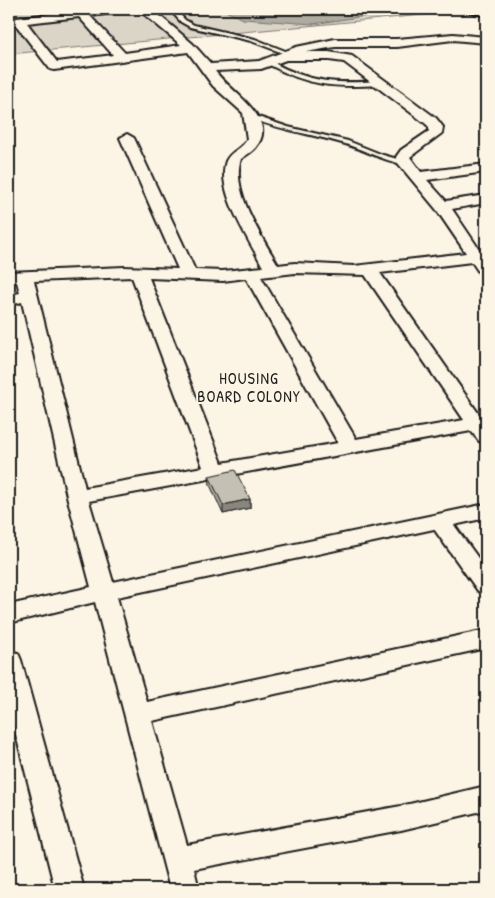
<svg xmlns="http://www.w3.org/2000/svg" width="495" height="898" viewBox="0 0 495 898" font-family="'Patrick Hand',sans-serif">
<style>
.green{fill:#dbd5c8;stroke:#7c7872}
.water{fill:#b0aba1;stroke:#75726c}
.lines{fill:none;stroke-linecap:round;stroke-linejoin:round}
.service-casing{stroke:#1c1c1c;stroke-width:4}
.minor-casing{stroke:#1c1c1c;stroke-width:4}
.service{fill:#fcf5e5;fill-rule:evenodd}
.minor{fill:#fcf5e5;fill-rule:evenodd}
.wall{fill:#a9a59a;stroke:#1c1c1c}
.shaded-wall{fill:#89867d;stroke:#1c1c1c}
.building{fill:#c4c0b3;stroke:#1c1c1c}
.labels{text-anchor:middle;stroke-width:4;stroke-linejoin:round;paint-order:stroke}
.neighbourhood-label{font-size:16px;letter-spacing:1px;fill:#1c1c1c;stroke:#fcf5e5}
</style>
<rect width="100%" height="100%" fill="#fcf5e5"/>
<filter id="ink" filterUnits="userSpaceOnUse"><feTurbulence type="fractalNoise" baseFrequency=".02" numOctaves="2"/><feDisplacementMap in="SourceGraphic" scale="10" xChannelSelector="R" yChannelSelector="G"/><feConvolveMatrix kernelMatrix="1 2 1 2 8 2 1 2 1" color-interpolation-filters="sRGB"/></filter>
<g filter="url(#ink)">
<!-- green -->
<polygon class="green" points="9,9 486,9 9,54"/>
<!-- water -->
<polygon class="water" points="221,9 391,9 393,12 313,24 243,19"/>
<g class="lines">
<defs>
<g id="service">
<polygon points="169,9 175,9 185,20 194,25 255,39 293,54 288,55 251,41 190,27 181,22"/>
<polygon points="458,9 468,9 486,12 486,16"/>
<path d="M268 62H272C311 83 335 84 379 81L382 83 379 85C334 88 308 86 268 64Z"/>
<path d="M252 115 288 127 348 141 383 155 408 162 404 164C382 161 364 149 342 143 311 134 280 130 250 118V116Z"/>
</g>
<g id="minor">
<path d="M126 9 121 12 90 16 125 53 181 45 138 9H151L159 15 193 44 211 64 259 61 296 47 335 39H397L453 34 486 37V43L453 40 397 47H335L306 52H329L352 56 436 118 443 127 442 133 410 157 421 172 486 164V172L427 180 446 201 486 195V203L452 209 481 252 486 251V276L480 274 472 262 380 273 481 417 486 416V443L479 441 471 431 89 501 113 582 486 504V518L454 525 486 569V593L478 591 434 529 117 597 147 702 486 630V648L152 721 187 845 401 806 486 786V810L401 830 194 869 199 889H170L95 602 9 623V605L91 587 67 496 22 302 9 305V295L20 293 17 282H9V272L124 267 178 269 120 138 127 134 134 138 195 270 223 271 263 267C250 241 215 190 226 161 231 150 243 149 247 139L243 113 213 86 188 52 54 70 50 69 16 25H9V19L81 10ZM79 17 113 55 57 62 27 23ZM286 60H329L344 62 426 124 429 127V131L401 150 396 157 397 162 436 209 466 253 354 266 295 263 278 265C263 238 230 191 241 159 246 155 252 152 256 147 280 119 228 90 215 71L261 69ZM295 273 365 275 464 420 356 439 261 277ZM132 277 203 467 85 488 34 281ZM149 278 223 281 246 278 338 443 222 463Z"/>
<polygon points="9,651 18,653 21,660 84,889 55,889 9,707"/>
</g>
</defs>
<!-- service casing -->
<use href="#service" class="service-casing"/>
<!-- minor casing -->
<use href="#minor" class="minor-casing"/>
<!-- service -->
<use href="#service" class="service"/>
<!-- minor -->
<use href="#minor" class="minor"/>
</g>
<!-- wall -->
<polygon class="wall" points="209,476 250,499 250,508 223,514 210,485"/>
<!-- shaded-wall -->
<polygon class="shaded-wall" points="250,499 250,508 223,514 223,505"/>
<!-- building -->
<polygon class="building" points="235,470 250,499 223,505 209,476"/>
</g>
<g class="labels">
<!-- neighbourhood labels -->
<g class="neighbourhood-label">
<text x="249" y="384">HOUSING<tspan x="249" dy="18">BOARD COLONY</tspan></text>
</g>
</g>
<!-- margin -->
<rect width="495" height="898" fill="none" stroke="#fcf5e5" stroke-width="30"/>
<rect x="15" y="15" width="465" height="868" fill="none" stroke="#1c1c1c" stroke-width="2" filter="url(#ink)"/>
</svg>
